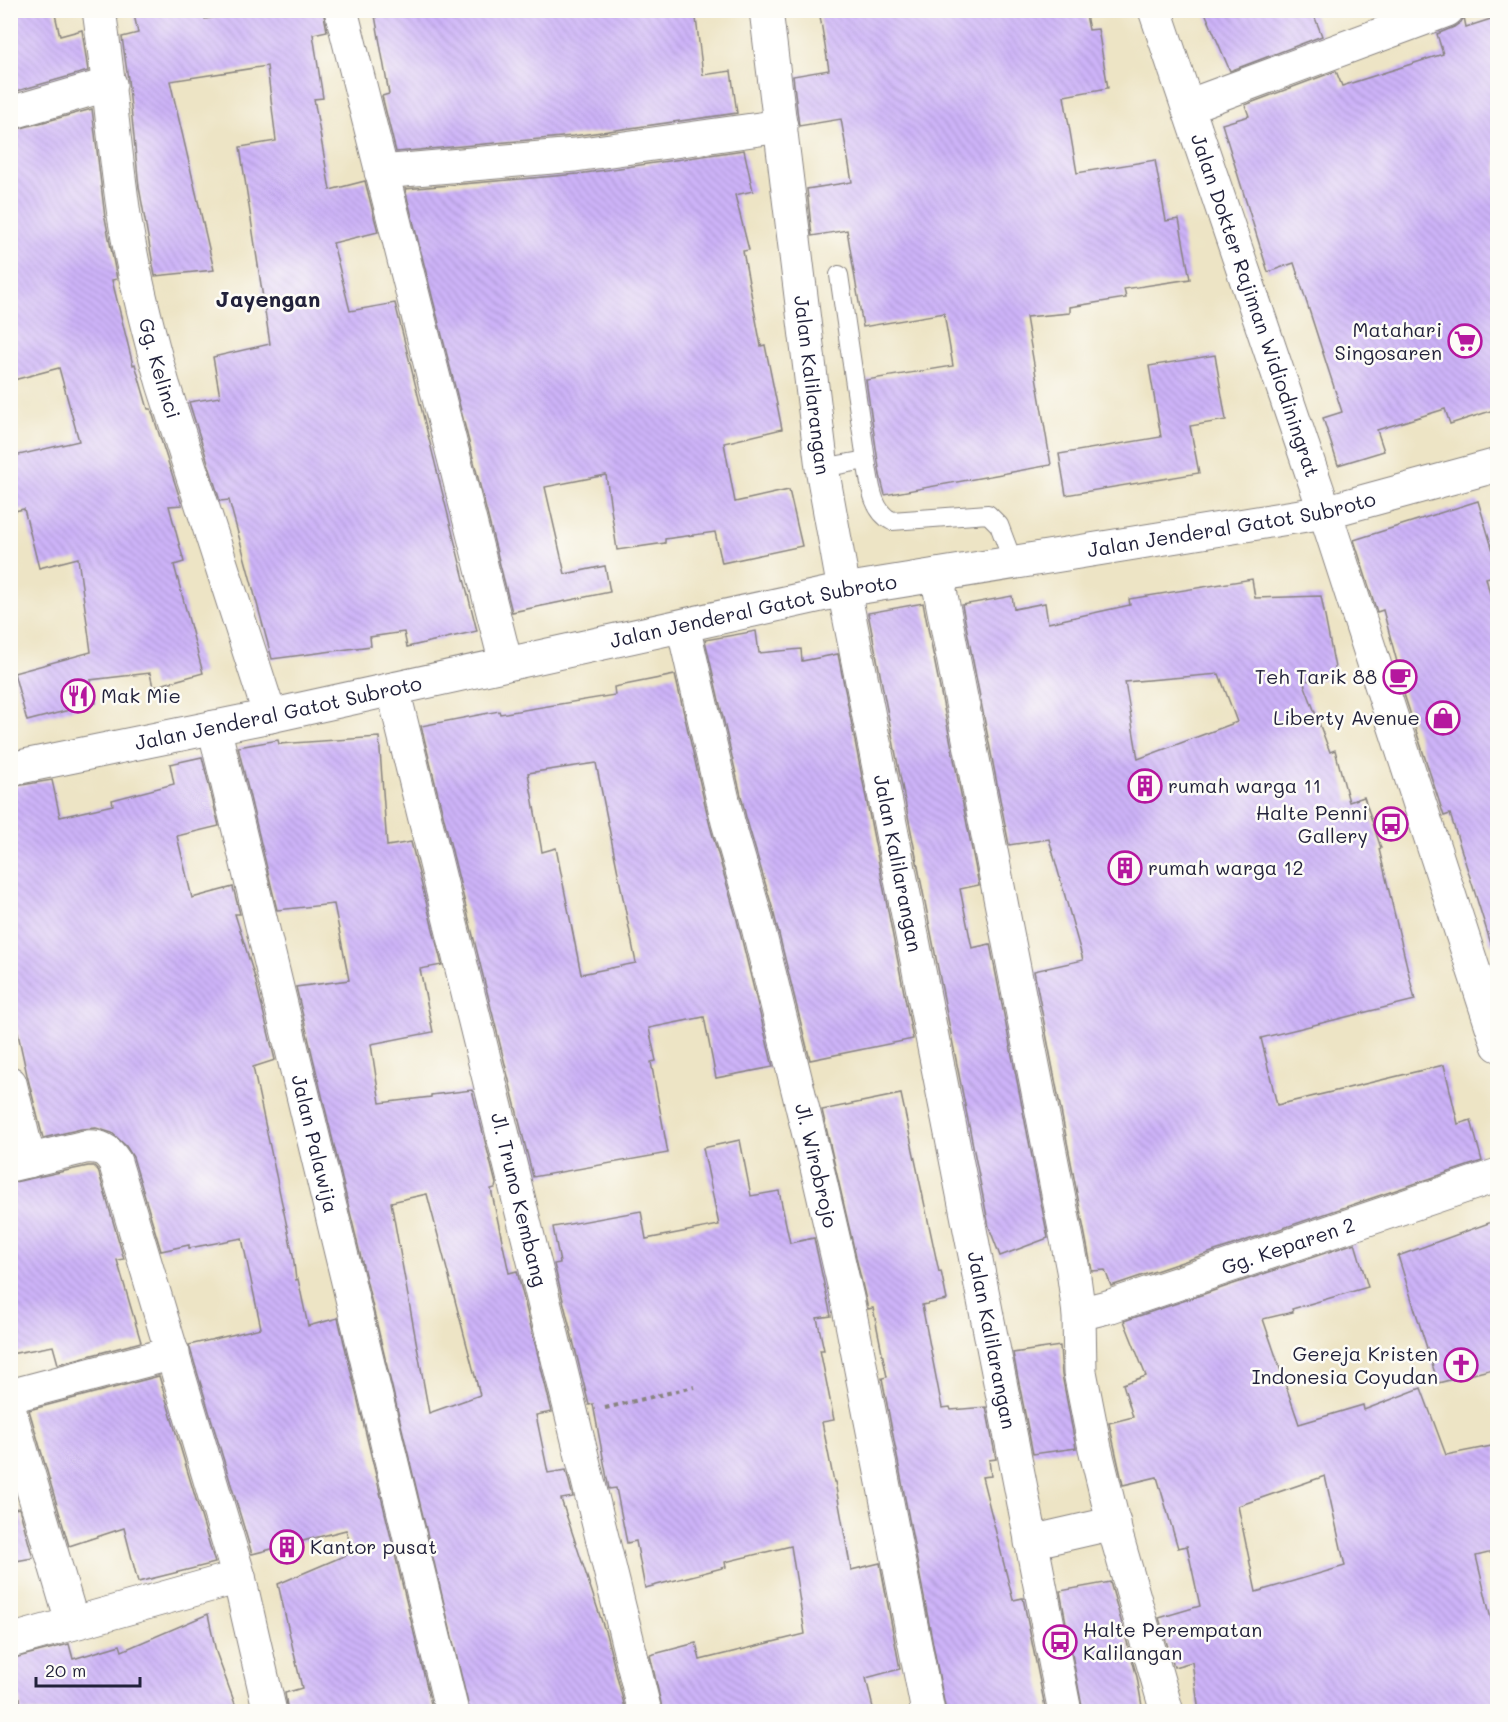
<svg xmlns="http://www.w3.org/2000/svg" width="1508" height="1722" viewBox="0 0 1508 1722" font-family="Mali,sans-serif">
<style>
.building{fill:url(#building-back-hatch);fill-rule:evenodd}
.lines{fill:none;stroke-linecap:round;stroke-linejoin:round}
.service-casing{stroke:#888380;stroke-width:20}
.minor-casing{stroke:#888380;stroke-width:35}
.tertiary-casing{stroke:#888380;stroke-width:35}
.secondary-casing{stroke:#888380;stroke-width:35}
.path{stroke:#888380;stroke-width:4;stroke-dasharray:4.5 4.5;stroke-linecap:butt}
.service{stroke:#fff;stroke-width:18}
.minor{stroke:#fff;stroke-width:33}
.tertiary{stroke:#fff;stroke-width:33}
.secondary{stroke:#fff;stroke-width:33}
.labels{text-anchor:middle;stroke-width:5;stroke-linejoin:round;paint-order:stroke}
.street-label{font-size:20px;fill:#22223b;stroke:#fdfcf7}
.poi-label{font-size:20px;fill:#22223b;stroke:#fdfcf7;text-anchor:end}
.quarter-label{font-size:22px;font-weight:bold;fill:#22223b;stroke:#fdfcf7}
</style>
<defs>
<pattern id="building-back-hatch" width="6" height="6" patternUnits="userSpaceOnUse" patternTransform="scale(1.5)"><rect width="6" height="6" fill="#cdb3f8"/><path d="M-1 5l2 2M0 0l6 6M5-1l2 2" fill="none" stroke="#b09ad6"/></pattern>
</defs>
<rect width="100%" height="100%" fill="#fdfcf7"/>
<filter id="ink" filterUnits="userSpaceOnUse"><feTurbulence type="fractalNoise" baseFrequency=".0167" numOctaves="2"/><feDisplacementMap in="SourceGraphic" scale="12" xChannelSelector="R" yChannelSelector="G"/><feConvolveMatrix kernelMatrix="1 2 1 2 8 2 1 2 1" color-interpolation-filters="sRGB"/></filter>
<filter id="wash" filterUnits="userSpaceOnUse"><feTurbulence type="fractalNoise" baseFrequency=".008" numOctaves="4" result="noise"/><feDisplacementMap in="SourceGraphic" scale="24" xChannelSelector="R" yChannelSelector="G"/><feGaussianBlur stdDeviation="1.35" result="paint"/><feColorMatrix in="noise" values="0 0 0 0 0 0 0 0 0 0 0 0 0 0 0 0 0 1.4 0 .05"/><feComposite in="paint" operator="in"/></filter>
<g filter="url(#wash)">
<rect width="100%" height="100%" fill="#ede4c5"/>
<g id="blocks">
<!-- building -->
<g class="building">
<polygon points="10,10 54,10 60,36 82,30 88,71 10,93"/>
<polygon points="133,10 204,10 205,19 259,10 323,10 327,31 313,34 323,98 314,99 330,190 365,181 378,232 333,243 350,311 395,303 477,631 407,647 404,632 370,637 371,646 272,659 229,500 220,501 189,402 220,397 213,357 270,344 240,147 276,141 267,66 170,81 214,270 155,276 139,187 128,79 122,37 138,33"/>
<polygon points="374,10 695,10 703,75 731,71 737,113 573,136 396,152 382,96 389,94"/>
<polygon points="819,10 1085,10 1089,30 1098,29 1108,88 1064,96 1077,173 1155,160 1166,221 1179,219 1190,279 1124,289 1126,298 1070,307 1070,313 1026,317 1051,465 885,495 880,475 866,380 953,366 944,313 863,327 847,230 812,236 807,189 852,182 841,119 799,126 793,76 829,70"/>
<polygon points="1204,10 1312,10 1322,36 1230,71"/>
<polygon points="1464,17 1466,27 1497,17 1497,409 1450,424 1445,409 1377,430 1384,451 1338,465 1323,418 1342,412 1294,263 1268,272 1222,124 1249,116 1245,105 1336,71 1342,86 1443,54 1437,34 1454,27 1461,22"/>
<polygon points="92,109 105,218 117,279 112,280 133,365 135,364 148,409 151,409 182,505 169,506 184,562 174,565 203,673 153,687 150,673 90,680 96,703 27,721 14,673 91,652 78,558 39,568 24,509 10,512 10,457 79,441 59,368 10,381 10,131"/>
<polygon points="744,150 753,191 735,195 749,250 743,251 761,346 765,345 782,429 724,443 735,502 789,490 802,546 722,563 715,532 665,539 665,543 617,550 606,475 545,487 565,574 605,566 610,592 512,612 405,189 578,174"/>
<polygon points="1215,355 1226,420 1190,426 1199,473 1066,495 1059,454 1161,437 1149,366"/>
<polygon points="1478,501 1497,564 1497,575 1486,578 1497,622 1497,943 1491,944 1450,814 1444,816 1402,688 1404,688 1383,610 1377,612 1354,540"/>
<path d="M1252 579 1255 598 1321 596 1337 678 1303 681 1330 752 1335 750 1349 802 1364 797 1381 848 1379 849 1415 1000 1261 1038 1277 1105 1444 1065 1458 1124 1471 1120 1482 1161 1111 1286 1105 1270 1092 1271 1034 971 1083 960 1049 839 1009 845 962 605 1012 596 1014 609 1045 603 1048 623 1130 605 1129 599ZM1219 674 1237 722 1138 759 1125 682Z"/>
<polygon points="923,603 979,885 960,889 972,948 990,944 1048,1238 1000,1256 989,1227 868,613"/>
<polygon points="756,631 759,653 801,649 802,661 838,654 913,1039 810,1060 773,910 746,817 705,640"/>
<path d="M675 675 710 826 737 920 773 1067 716 1078 704 1017 649 1028 656 1061 651 1062 668 1153 533 1177 421 726 499 711 500 714 615 695 614 687ZM596 763 636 963 581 974 556 848 542 852 528 773Z"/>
<path d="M379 737 387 846 411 842 442 965 420 969 433 1032 371 1044 380 1103 431 1097V1095L472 1090 496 1184 495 1188 491 1189 509 1273 517 1271 552 1412 536 1415 548 1473 566 1470 573 1497 561 1499 606 1634 626 1712H470L296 987 349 980 334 904 277 910 238 747 278 740 279 744ZM427 1194 480 1395 429 1413 391 1202Z"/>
<polygon points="202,757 219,826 177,836 192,898 233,887 240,914 235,914 255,978 275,1060 253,1067 293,1255 296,1280 298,1279 308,1326 338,1318 433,1712 288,1712 285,1693 302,1688 278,1584 353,1552 346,1530 252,1554 189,1345 261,1328 242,1238 189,1248 189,1245 161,1251 133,1157 126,1146 112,1133 96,1128 81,1129 43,1138 27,1075 10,997 10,835 16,833 10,808 10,787 52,780 60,817 113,805 112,800 174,784 170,764"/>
<polygon points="901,1094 939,1272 941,1271 947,1300 922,1305 942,1408 950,1407 951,1410 986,1407 996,1459 989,1460 991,1476 982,1477 1013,1600 1023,1598 1046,1712 946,1712 882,1378 887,1377 873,1308 868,1309 822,1110"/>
<polygon points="740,1140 751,1196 779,1191 790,1243 814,1238 831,1316 817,1318 824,1350 820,1350 834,1420 822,1422 834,1482 835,1482 851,1570 880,1563 900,1669 866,1678 874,1712 663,1712 650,1655 696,1643 700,1660 805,1634 791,1546 725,1562 726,1567 645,1588 636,1541 627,1543 616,1488 609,1489 593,1404 589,1405 554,1264 560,1263 553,1227 641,1211 646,1239 719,1225 703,1148"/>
<polygon points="88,1166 94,1166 98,1170 124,1259 117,1260 141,1342 58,1364 53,1346 10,1354 10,1183"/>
<polygon points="1497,1220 1497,1368 1438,1383 1398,1256"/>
<path d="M1355 1243 1368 1287 1292 1309 1293 1312 1263 1319 1299 1424 1363 1405 1364 1410 1421 1388 1446 1455 1497 1445V1551L1476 1556 1497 1644V1712H1199L1192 1662 1174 1667 1159 1618 1200 1606 1187 1546 1178 1548 1157 1477 1123 1485 1109 1423 1133 1417 1123 1384 1146 1376 1124 1321ZM1325 1476 1345 1566 1256 1592 1238 1506Z"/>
<polygon points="1060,1346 1062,1375 1076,1448 1033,1454 1013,1353"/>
<polygon points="159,1376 215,1563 138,1582 124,1528 69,1546 29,1410"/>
<polygon points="19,1508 33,1558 10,1562 10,1510"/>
<polygon points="1110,1582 1137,1677 1143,1712 1083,1712 1060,1591"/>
<polygon points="208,1614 216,1652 238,1712 21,1712 20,1698 10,1700 10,1659 69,1644 73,1659 120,1645 122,1651"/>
</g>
</g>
</g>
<g filter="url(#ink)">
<use href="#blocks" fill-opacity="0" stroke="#888380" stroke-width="1.5"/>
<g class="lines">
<defs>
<g id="service">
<polyline points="839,275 866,460"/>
<path d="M822 468 866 460C870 481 871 511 892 521L988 514 999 525 1013 562"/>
</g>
<g id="minor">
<path id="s1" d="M99 10C109 78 114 147 124 215 133 272 147 328 163 384L270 716"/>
<polyline points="341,10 506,664"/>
<polyline points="1188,106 1447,10"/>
<polyline points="10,113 110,84"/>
<polyline points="381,172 575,155 781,126"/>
<polyline points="937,575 1073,1270 1079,1314 1080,1372 1095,1448 1117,1538 1167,1712"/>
<path id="s2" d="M683 626 728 822 755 915 815 1159 847 1298 928 1712"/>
<path id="s3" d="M393 689 645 1712"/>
<path id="s4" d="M214 727 452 1712"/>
<polyline points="10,1083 29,1161"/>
<path d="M10 1165 85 1147C100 1146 107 1149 115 1162L239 1577 270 1712"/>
<path id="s5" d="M1079 1314 1111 1306 1498 1175"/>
<polyline points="10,1396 173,1353"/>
<polyline points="10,1412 72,1622"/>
<polyline points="1031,1542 1114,1523"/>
<polyline points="10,1641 239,1577"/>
</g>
<g id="tertiary">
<path id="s6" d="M766 10 822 468 844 590 1065 1712"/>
</g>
<g id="secondary">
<path id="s7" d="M1155 10 1325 512 1498 1045"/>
<path id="s8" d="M10 769 270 716 844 590 1325 512 1498 465"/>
</g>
</defs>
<!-- service casing -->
<use href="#service" class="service-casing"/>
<!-- minor casing -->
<use href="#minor" class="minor-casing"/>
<!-- tertiary casing -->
<use href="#tertiary" class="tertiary-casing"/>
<!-- secondary casing -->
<use href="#secondary" class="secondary-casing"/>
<!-- path -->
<polyline class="path" points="605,1408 694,1387"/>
<!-- service -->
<use href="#service" class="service"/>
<!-- minor -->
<use href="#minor" class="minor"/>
<!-- tertiary -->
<use href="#tertiary" class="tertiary"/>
<!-- secondary -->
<use href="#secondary" class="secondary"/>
</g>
</g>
<!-- icons -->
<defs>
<symbol id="supermarket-ring" viewBox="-11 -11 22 22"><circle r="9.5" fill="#fdfcf7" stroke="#b5179e" stroke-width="1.5"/><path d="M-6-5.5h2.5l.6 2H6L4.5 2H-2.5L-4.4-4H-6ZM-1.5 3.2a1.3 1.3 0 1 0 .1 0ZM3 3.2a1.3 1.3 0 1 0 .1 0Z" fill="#b5179e"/></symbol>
<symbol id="cafe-ring" viewBox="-11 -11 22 22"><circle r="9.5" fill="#fdfcf7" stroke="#b5179e" stroke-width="1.5"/><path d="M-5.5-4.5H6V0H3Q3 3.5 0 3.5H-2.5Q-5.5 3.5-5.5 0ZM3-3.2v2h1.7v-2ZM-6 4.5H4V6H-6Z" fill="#b5179e"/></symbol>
<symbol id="restaurant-ring" viewBox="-11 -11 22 22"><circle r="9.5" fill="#fdfcf7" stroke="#b5179e" stroke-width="1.5"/><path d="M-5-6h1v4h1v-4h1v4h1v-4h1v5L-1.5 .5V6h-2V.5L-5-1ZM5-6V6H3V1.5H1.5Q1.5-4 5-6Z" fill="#b5179e"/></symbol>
<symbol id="shop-ring" viewBox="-11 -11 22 22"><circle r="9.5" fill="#fdfcf7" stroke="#b5179e" stroke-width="1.5"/><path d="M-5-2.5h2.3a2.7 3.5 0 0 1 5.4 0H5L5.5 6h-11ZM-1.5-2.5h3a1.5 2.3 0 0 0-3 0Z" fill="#b5179e"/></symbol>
<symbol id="building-ring" viewBox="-11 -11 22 22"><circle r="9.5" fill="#fdfcf7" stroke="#b5179e" stroke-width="1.5"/><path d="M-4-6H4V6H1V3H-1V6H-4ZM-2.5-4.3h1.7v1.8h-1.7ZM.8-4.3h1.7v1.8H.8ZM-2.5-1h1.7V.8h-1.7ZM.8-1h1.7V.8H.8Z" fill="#b5179e"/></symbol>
<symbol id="bus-ring" viewBox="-11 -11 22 22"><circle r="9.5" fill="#fdfcf7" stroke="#b5179e" stroke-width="1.5"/><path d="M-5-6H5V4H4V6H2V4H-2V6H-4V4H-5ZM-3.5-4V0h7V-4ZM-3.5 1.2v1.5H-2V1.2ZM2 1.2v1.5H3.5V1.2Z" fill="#b5179e"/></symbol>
<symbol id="church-ring" viewBox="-11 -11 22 22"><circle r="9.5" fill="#fdfcf7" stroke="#b5179e" stroke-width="1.5"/><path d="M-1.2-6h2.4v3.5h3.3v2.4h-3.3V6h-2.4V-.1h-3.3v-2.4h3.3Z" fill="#b5179e"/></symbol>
</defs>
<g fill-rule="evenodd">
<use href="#supermarket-ring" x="1446" y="322" width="38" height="38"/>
<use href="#cafe-ring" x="1381" y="658" width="38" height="38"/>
<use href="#restaurant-ring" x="59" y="677" width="38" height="38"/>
<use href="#shop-ring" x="1424" y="699" width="38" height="38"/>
<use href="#building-ring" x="1126" y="767" width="38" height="38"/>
<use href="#bus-ring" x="1372" y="805" width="38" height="38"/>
<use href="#building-ring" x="1106" y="849" width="38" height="38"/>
<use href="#church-ring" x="1442" y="1346" width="38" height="38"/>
<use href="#building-ring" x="268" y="1528" width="38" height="38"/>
<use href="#bus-ring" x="1041" y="1623" width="38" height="38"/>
</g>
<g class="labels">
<!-- street labels -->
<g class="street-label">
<text dy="7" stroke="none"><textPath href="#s7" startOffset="312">Jalan Dokter Rajiman Widiodiningrat</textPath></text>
<text dy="7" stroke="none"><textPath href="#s1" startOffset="364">Gg. Kelinci</textPath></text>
<text dy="7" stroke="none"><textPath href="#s6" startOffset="378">Jalan Kalilarangan</textPath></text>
<text dy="7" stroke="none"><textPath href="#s8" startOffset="1246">Jalan Jenderal Gatot Subroto</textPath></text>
<text dy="7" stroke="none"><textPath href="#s8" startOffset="760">Jalan Jenderal Gatot Subroto</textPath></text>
<text dy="7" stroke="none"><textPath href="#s8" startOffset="274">Jalan Jenderal Gatot Subroto</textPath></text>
<text dy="7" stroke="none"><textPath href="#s6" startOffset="864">Jalan Kalilarangan</textPath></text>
<text dy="7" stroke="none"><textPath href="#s4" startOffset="429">Jalan Palawija</textPath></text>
<text dy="7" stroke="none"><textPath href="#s2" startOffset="556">Jl. Wirobrojo</textPath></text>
<text dy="7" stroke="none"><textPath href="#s3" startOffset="526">Jl. Truno Kembang</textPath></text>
<text dy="7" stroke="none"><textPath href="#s5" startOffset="220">Gg. Keparen 2</textPath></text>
<text dy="7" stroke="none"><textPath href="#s6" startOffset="1350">Jalan Kalilarangan</textPath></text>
</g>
<!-- poi labels -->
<g class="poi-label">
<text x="1442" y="337">Matahari<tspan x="1442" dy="23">Singosaren</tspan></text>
<text x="1377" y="684">Teh Tarik 88</text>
<text x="101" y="703" text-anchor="start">Mak Mie</text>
<text x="1420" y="725">Liberty Avenue</text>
<text x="1168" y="793" text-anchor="start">rumah warga 11</text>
<text x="1368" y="820">Halte Penni<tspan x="1368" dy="23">Gallery</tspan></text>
<text x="1148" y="875" text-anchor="start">rumah warga 12</text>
<text x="1438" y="1361">Gereja Kristen<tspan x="1438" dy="23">Indonesia Coyudan</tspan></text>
<text x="310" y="1554" text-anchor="start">Kantor pusat</text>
<text x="1083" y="1637" text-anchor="start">Halte Perempatan<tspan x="1083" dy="23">Kalilangan</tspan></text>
</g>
<!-- quarter labels -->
<g class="quarter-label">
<text x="268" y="307">Jayengan</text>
</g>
</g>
<!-- margin -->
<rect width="1508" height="1722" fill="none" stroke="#fdfcf7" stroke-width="36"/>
<!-- scale -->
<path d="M36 1677v9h104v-9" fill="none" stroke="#22223b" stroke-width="3"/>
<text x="45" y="1677" font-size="18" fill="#22223b" stroke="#fdfcf7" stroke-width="4.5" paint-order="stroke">20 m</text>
</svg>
